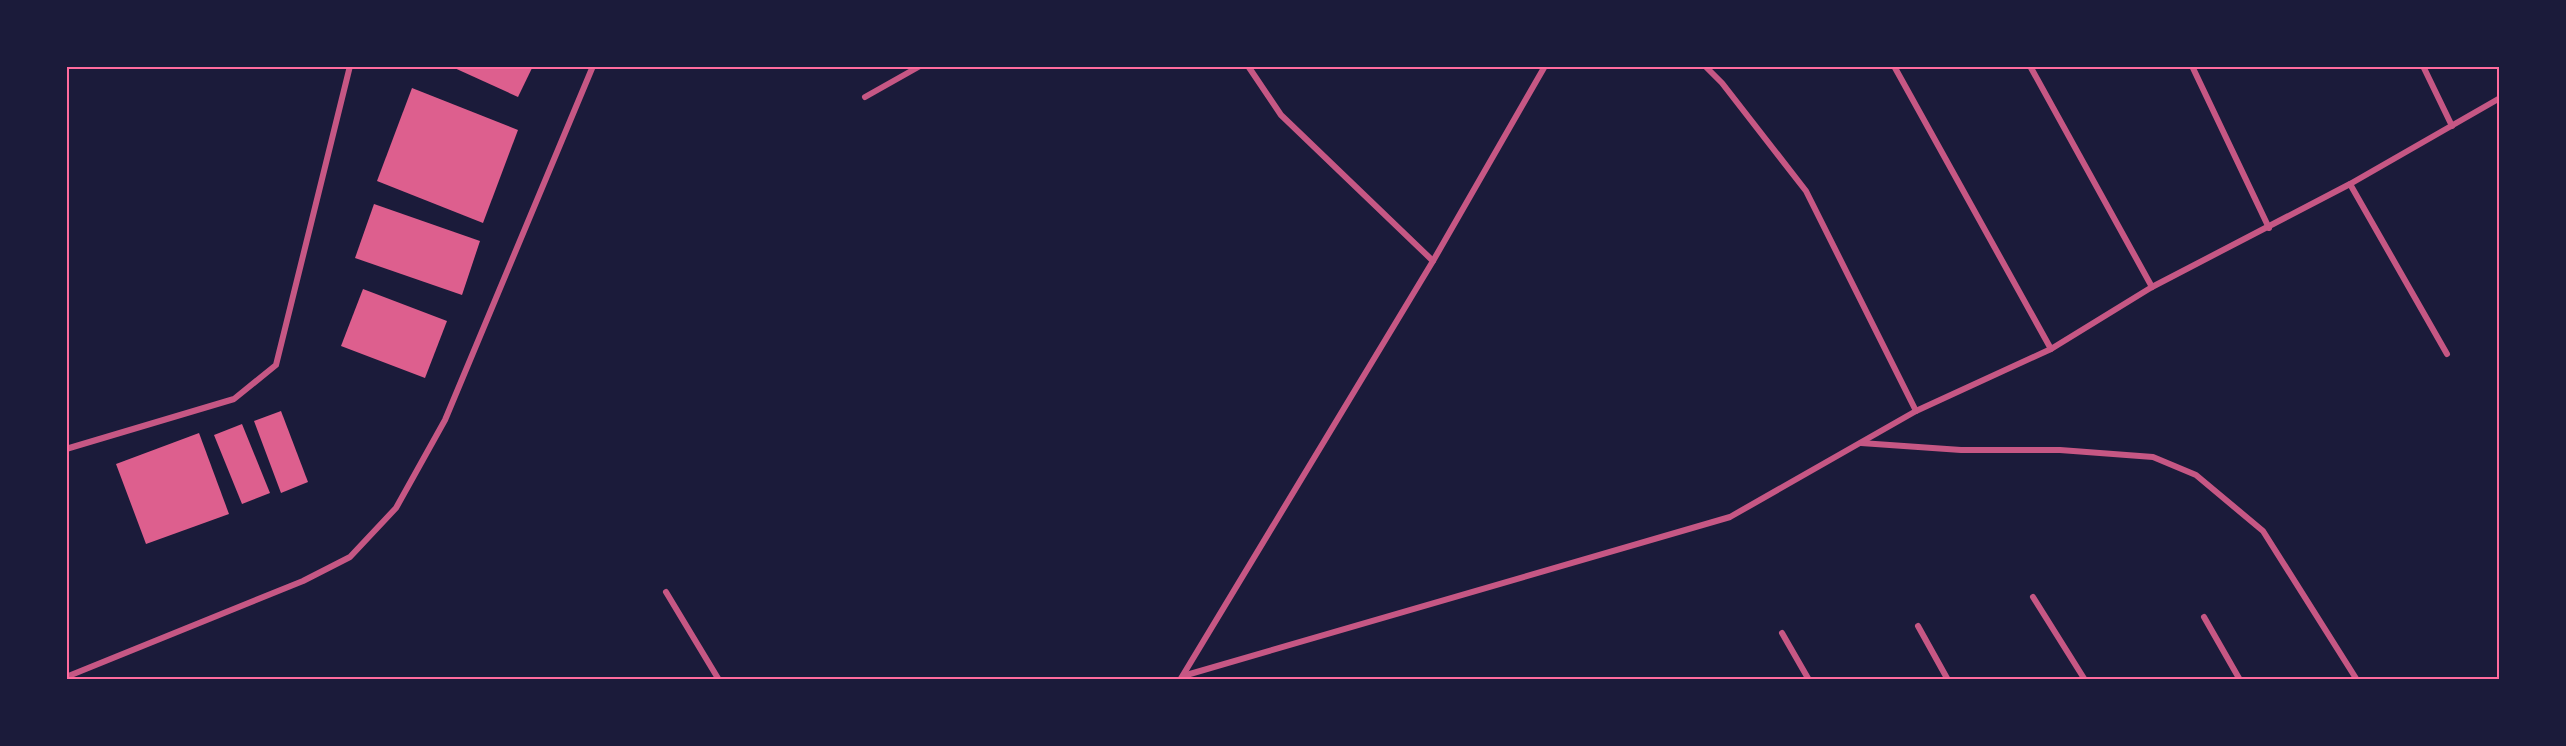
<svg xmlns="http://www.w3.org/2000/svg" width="2566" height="746" viewBox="0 0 2566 746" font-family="Quicksand,sans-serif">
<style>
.building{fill:#dd5f8e}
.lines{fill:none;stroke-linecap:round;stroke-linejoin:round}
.minor{stroke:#c65784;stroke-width:6}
.neatline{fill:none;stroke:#ff6b9d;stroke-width:2}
</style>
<rect width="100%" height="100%" fill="#1b1b3a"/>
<!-- building -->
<g class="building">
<polygon points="450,66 533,66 518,97"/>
<polygon points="412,88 518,130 483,223 377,181"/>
<polygon points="374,204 480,241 462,295 355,258"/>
<polygon points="363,289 447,321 425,378 341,346"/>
<polygon points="281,411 308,482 281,493 254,421"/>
<polygon points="242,424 270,493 242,504 214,435"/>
<polygon points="199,433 229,514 146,544 116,464"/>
</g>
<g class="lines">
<!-- minor -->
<g class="minor">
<polyline points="1248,66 1281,115 1433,261"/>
<polyline points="1705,66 1722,83 1806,191 1916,411"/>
<polyline points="1894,66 2051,349"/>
<polyline points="2030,66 2152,287"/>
<polyline points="2192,66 2269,228"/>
<polyline points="2423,66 2452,126"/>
<polyline points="865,97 920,66"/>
<polyline points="2350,184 2447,354"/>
<polyline points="1861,443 1961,450 2060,450 2153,457 2196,475 2263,531 2357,680"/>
<polyline points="66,449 234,399 276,365 350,66"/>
<polyline points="666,592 719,680"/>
<polyline points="2033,597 2085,680"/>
<polyline points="2204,617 2240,680"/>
<polyline points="1918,626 1948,680"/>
<polyline points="1782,633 1809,680"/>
<polyline points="1183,676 1730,517 1916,411 2051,349 2152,287 2350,184 2500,98"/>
<polyline points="66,677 303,581 350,557 396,508 445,420 593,66"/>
<polyline points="1180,680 1433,261 1545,66"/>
</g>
</g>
<!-- border -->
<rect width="2566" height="746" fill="none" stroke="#1b1b3a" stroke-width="135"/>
<rect x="68" y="68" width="2430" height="610" class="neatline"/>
</svg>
